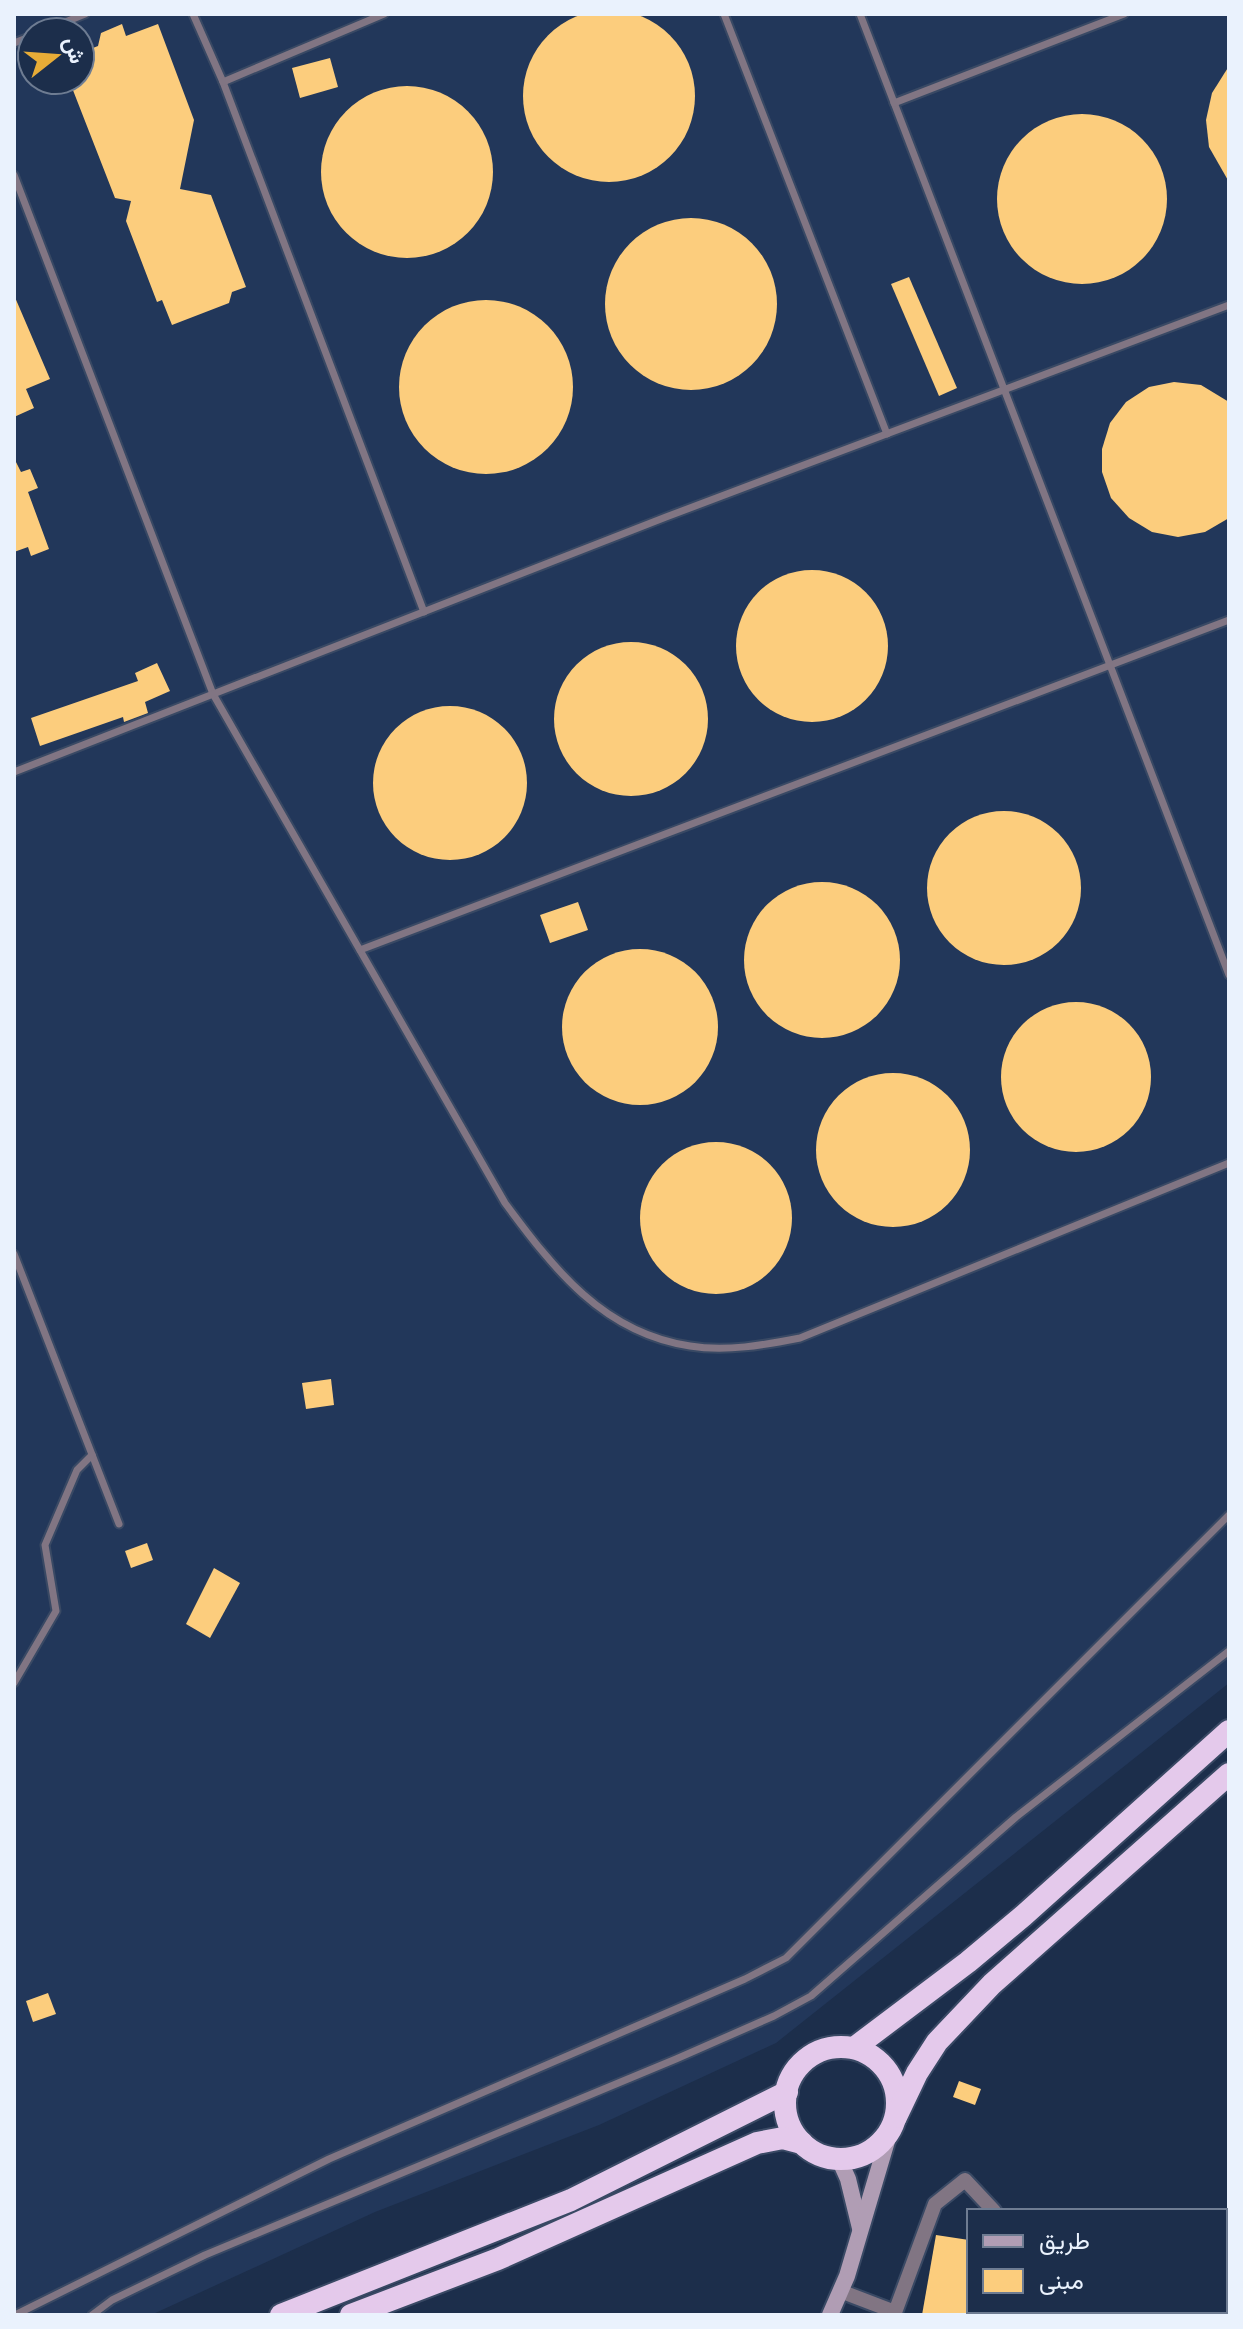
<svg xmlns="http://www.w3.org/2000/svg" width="1243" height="2329" viewBox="0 0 1243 2329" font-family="Manrope,Vazirmatn,sans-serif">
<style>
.built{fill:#22375a;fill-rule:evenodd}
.building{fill:#fccd7d}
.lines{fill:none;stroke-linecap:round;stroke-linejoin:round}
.service-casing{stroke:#394964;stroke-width:11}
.minor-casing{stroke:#394964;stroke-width:18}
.secondary-casing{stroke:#394964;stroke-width:20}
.trunk-casing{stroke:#394964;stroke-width:26}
.service{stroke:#817583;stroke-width:7}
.minor{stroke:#817583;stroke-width:14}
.secondary{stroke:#b09db4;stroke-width:16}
.trunk{stroke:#e4c9eb;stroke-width:22}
</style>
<rect width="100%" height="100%" fill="#1c2e4b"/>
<!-- built -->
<path class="built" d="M14 14H1229V1683L776 2043 599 2125 375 2212 151 2315H14ZM32 32H80V80H32Z"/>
<!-- building -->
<g class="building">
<circle cx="609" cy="96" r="86"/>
<polygon points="122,24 126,36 158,24 194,120 180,189 211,195 246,287 232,292 229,303 172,325 162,300 157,302 126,221 131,201 115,198 69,80 80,80 80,53 98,46 101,33"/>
<polygon points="330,58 338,87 300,98 292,68"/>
<polygon points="1229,66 1229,182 1209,147 1206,120 1212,93"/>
<circle cx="407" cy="172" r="86"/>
<circle cx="1082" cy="199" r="85"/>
<circle cx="691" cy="304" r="86"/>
<polygon points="909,277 957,388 939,396 891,284"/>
<polygon points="14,295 50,379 26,389 34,408 14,417"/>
<circle cx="486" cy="387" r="87"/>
<polygon points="1174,382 1201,385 1229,402 1229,518 1205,532 1178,537 1152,532 1129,518 1111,498 1102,472 1102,449 1110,423 1126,402 1149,387"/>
<polygon points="14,458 21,472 30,469 38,488 28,492 49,549 31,556 28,547 14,552"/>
<circle cx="812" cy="646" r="76"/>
<circle cx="631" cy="719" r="77"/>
<polygon points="157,663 170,691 145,702 148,713 124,722 123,717 40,746 31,718 138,681 135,673"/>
<circle cx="450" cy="783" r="77"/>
<circle cx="1004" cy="888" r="77"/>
<circle cx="822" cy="960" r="78"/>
<polygon points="578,902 588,930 550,943 540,915"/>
<circle cx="640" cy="1027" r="78"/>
<circle cx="1076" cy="1077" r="75"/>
<circle cx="893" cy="1150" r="77"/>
<circle cx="716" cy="1218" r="76"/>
<polygon points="331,1379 334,1405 306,1409 302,1383"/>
<polygon points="147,1543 153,1560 131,1568 125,1551"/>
<polygon points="214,1568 240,1583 210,1638 186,1624"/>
<polygon points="48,1993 56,2014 33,2022 26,2001"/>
<polygon points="959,2081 981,2089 975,2105 953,2097"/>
<polygon points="936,2235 969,2240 969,2315 922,2315"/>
</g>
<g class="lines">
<defs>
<g id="service">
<polyline points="193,14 223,82 424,612"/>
<polyline points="724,14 887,434"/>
<polyline points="860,14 1229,975"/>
<polyline points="41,32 85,14"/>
<polyline points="14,43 32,36"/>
<polyline points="223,82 384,14"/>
<polyline points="894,103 1124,14"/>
<path d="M14 175 213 694 505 1203C554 1269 603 1333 690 1346 726 1352 764 1345 800 1338L1229 1163"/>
<polyline points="14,772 666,517 1229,305"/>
<polyline points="360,950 1229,620"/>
<polyline points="14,1254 119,1524"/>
<polyline points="14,1683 56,1611 45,1545 77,1470 92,1455"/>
<polyline points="15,2315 329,2159 745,1979 786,1958 1229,1515"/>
<polyline points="92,2315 112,2300 205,2255 676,2059 774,2016 811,1996 1016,1817 1229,1651"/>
</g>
<g id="minor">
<polyline points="840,2291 895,2312"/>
<polyline points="894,2315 935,2204 965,2180 994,2211"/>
<polyline points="982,2315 983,2311"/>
</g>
<g id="secondary">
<polyline points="839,2159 848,2179 860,2228"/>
<polyline points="830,2315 847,2276 890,2131"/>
</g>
<g id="trunk">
<circle cx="841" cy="2103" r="56"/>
<polyline points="854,2048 968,1962 1023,1916 1229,1731"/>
<polyline points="896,2117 917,2073 937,2042 992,1984 1229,1774"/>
<polyline points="281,2315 571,2200 787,2092"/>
<polyline points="351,2315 498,2259 757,2143 783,2138 802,2143"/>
</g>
</defs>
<!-- service casing -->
<use href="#service" class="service-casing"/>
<!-- minor casing -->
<use href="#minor" class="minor-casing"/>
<!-- secondary casing -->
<use href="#secondary" class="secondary-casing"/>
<!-- trunk casing -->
<use href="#trunk" class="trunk-casing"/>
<!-- service -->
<use href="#service" class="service"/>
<!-- minor -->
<use href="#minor" class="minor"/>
<!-- secondary -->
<use href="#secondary" class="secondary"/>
<!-- trunk -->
<use href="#trunk" class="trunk"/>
</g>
<!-- border -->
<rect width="1243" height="2329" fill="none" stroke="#eaf2fd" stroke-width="32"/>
<!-- legend -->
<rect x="967" y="2209" width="260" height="104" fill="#1c2e4b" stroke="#6e7c92" stroke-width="2"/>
<rect x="983" y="2235" width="40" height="12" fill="#b09db4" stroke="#6e7c92" stroke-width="2"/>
<text x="1039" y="2249" font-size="24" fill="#eaf2fd">طريق</text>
<rect x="983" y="2269" width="40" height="24" fill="#fccd7d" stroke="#6e7c92" stroke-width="2"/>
<text x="1039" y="2289" font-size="24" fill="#eaf2fd">مبنى</text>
<!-- north arrow -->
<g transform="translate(56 56) rotate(73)"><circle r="38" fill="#1c2e4b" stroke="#6e7c92" stroke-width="2"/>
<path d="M0-6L14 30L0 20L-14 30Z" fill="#e7ac37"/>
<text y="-12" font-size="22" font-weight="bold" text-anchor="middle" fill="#eaf2fd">ش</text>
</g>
</svg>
